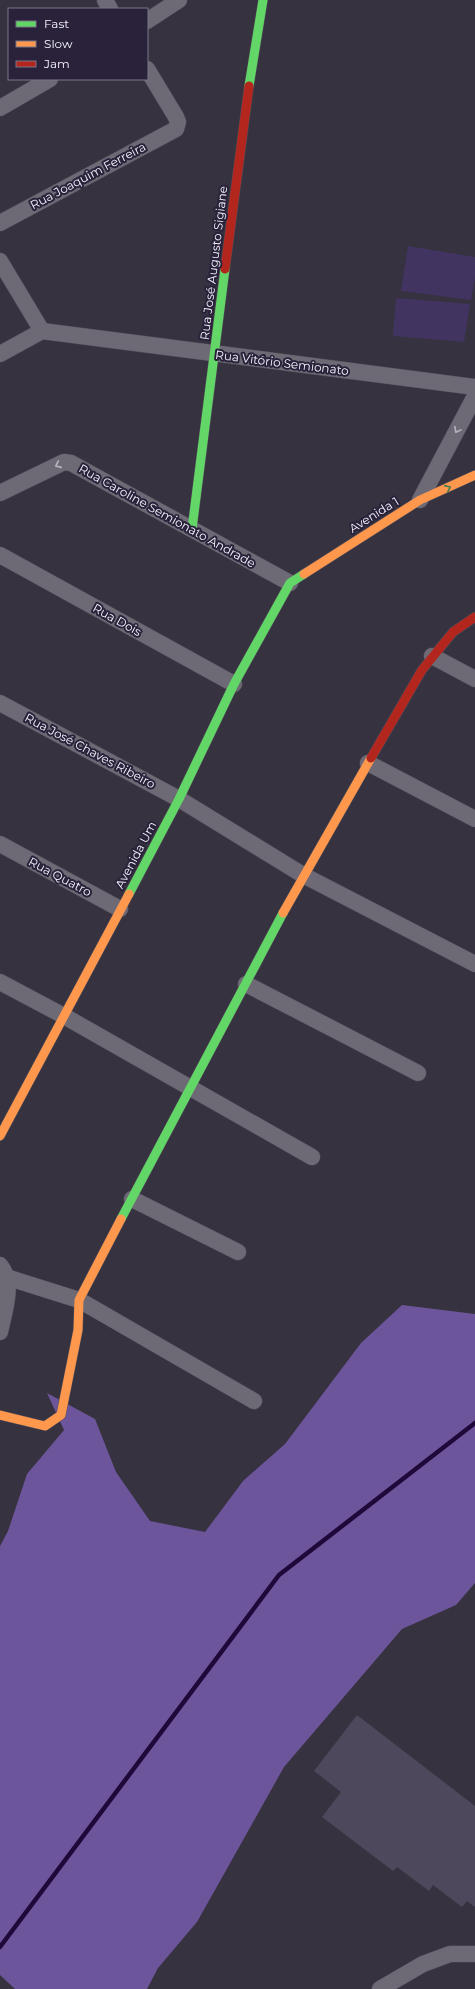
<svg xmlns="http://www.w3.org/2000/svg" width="475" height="1989" viewBox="0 0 475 1989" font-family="Montserrat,sans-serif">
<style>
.green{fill:#423461}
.forest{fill:#6c559a}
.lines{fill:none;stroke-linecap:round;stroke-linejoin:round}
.stream{stroke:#1f093b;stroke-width:4.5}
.building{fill:#4e485c}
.street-casing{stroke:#524e59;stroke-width:17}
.fast-casing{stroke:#524e59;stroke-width:10}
.slow-casing{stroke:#524e59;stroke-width:10}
.jam-casing{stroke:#524e59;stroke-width:10}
.street{stroke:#6d6975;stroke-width:16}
.fast{stroke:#63d668;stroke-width:9}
.slow{stroke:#ff974d;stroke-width:9}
.jam{stroke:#b3261e;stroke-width:9}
.oneway{stroke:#b8b5c0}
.oneway2{stroke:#467c51}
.labels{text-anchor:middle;stroke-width:4;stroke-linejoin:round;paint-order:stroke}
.street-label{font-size:12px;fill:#f6f3fd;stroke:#29223a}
</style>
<rect width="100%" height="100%" fill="#36323f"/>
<!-- green -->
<g class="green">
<polygon points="408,246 475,257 475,278 471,300 401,291"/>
<polygon points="396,298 470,304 464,342 393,336"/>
</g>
<!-- forest -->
<polygon class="forest" points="402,1305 475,1314 475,1583 456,1605 402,1629 284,1767 197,1922 158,1968 147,1989 15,1989 0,1975 0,1546 8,1531 27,1474 64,1430 47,1393 95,1419 116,1472 150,1521 205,1532 243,1481 285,1444 361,1343"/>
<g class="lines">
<!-- stream -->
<polyline class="stream" points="0,1947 279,1575 475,1423"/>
</g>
<!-- building -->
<polygon class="building" points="357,1715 475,1806 475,1907 467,1901 462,1907 433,1885 429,1891 397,1867 393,1871 322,1817 341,1792 314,1771"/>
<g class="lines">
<defs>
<g id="street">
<polyline points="105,0 110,9"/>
<polyline points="147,21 179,0"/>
<polyline points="0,108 50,79"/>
<polyline points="0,223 176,129 178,122 176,117 147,69"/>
<polyline points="0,261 42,331"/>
<polyline points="0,354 42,331 475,387"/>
<polyline points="0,493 64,462 71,463 290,583"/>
<polyline points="420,500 475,396"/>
<polyline points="0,555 234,684"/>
<polyline points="432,656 475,679"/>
<polyline points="0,703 179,799 303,875 475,964"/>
<polyline points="368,763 475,819"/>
<polyline points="0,844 120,909"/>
<polyline points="0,982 64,1016 312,1157"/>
<polyline points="246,984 418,1073"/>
<polyline points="132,1199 238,1252"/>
<path d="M0 1265C15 1282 4 1312 0 1332"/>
<polyline points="6,1277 79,1300 254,1401"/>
<polyline points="380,1989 423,1964 450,1954 475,1954"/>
</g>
<g id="fast">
<polyline points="249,86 263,0"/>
<polyline points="192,529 225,269"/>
<polyline points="129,894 179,799 234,684 290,583 304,574"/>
<polyline points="121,1219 283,913"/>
</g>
<g id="slow">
<polyline points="304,574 420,500 475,475"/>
<polyline points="283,913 371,758"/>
<polyline points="0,1136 129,894"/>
<polyline points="0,1415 45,1426 61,1415 78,1330 79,1300 121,1219"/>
</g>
<g id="jam">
<polyline points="225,269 249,86"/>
<polyline points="371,758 422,670 453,632 475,617"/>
</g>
</defs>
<!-- street casing -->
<use href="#street" class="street-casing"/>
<!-- fast casing -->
<use href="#fast" class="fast-casing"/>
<!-- slow casing -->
<use href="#slow" class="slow-casing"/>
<!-- jam casing -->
<use href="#jam" class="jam-casing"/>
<!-- street -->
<use href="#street" class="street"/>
<!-- fast -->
<use href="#fast" class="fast"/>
<!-- slow -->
<use href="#slow" class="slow"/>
<!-- jam -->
<use href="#jam" class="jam"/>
</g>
<!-- one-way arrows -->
<defs><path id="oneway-chevron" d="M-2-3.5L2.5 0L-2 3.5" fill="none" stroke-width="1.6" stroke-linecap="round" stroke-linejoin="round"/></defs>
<g class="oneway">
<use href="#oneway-chevron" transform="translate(457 430) rotate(118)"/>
<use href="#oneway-chevron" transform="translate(58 465) rotate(156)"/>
</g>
<use class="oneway2" href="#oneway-chevron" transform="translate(448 488) rotate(-24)"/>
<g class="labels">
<!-- street labels -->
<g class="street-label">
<text transform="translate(88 176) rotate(-28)" y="4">Rua Joaquim Ferreira</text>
<text transform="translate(214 263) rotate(-83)" y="4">Rua José Augusto Sigiane</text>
<text transform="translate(282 363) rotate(7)" y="4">Rua Vitório Semionato</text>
<text transform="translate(374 515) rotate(-32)" y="4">Avenida 1</text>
<text transform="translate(167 516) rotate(29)" y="4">Rua Caroline Semionato Andrade</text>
<text transform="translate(117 620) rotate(29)" y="4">Rua Dois</text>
<text transform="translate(90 751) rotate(28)" y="4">Rua José Chaves Ribeiro</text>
<text transform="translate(136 855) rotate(-62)" y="4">Avenida Um</text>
<text transform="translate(60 877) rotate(28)" y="4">Rua Quatro</text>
</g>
</g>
<!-- legend -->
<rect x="8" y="8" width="140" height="72" fill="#29223a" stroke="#7b7688"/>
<rect x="16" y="21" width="20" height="6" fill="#63d668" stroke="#7b7688"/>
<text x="44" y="28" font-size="12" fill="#f6f3fd">Fast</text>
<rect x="16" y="41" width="20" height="6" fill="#ff974d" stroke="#7b7688"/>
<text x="44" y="48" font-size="12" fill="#f6f3fd">Slow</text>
<rect x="16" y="61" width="20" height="6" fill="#b3261e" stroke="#7b7688"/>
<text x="44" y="68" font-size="12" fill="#f6f3fd">Jam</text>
</svg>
